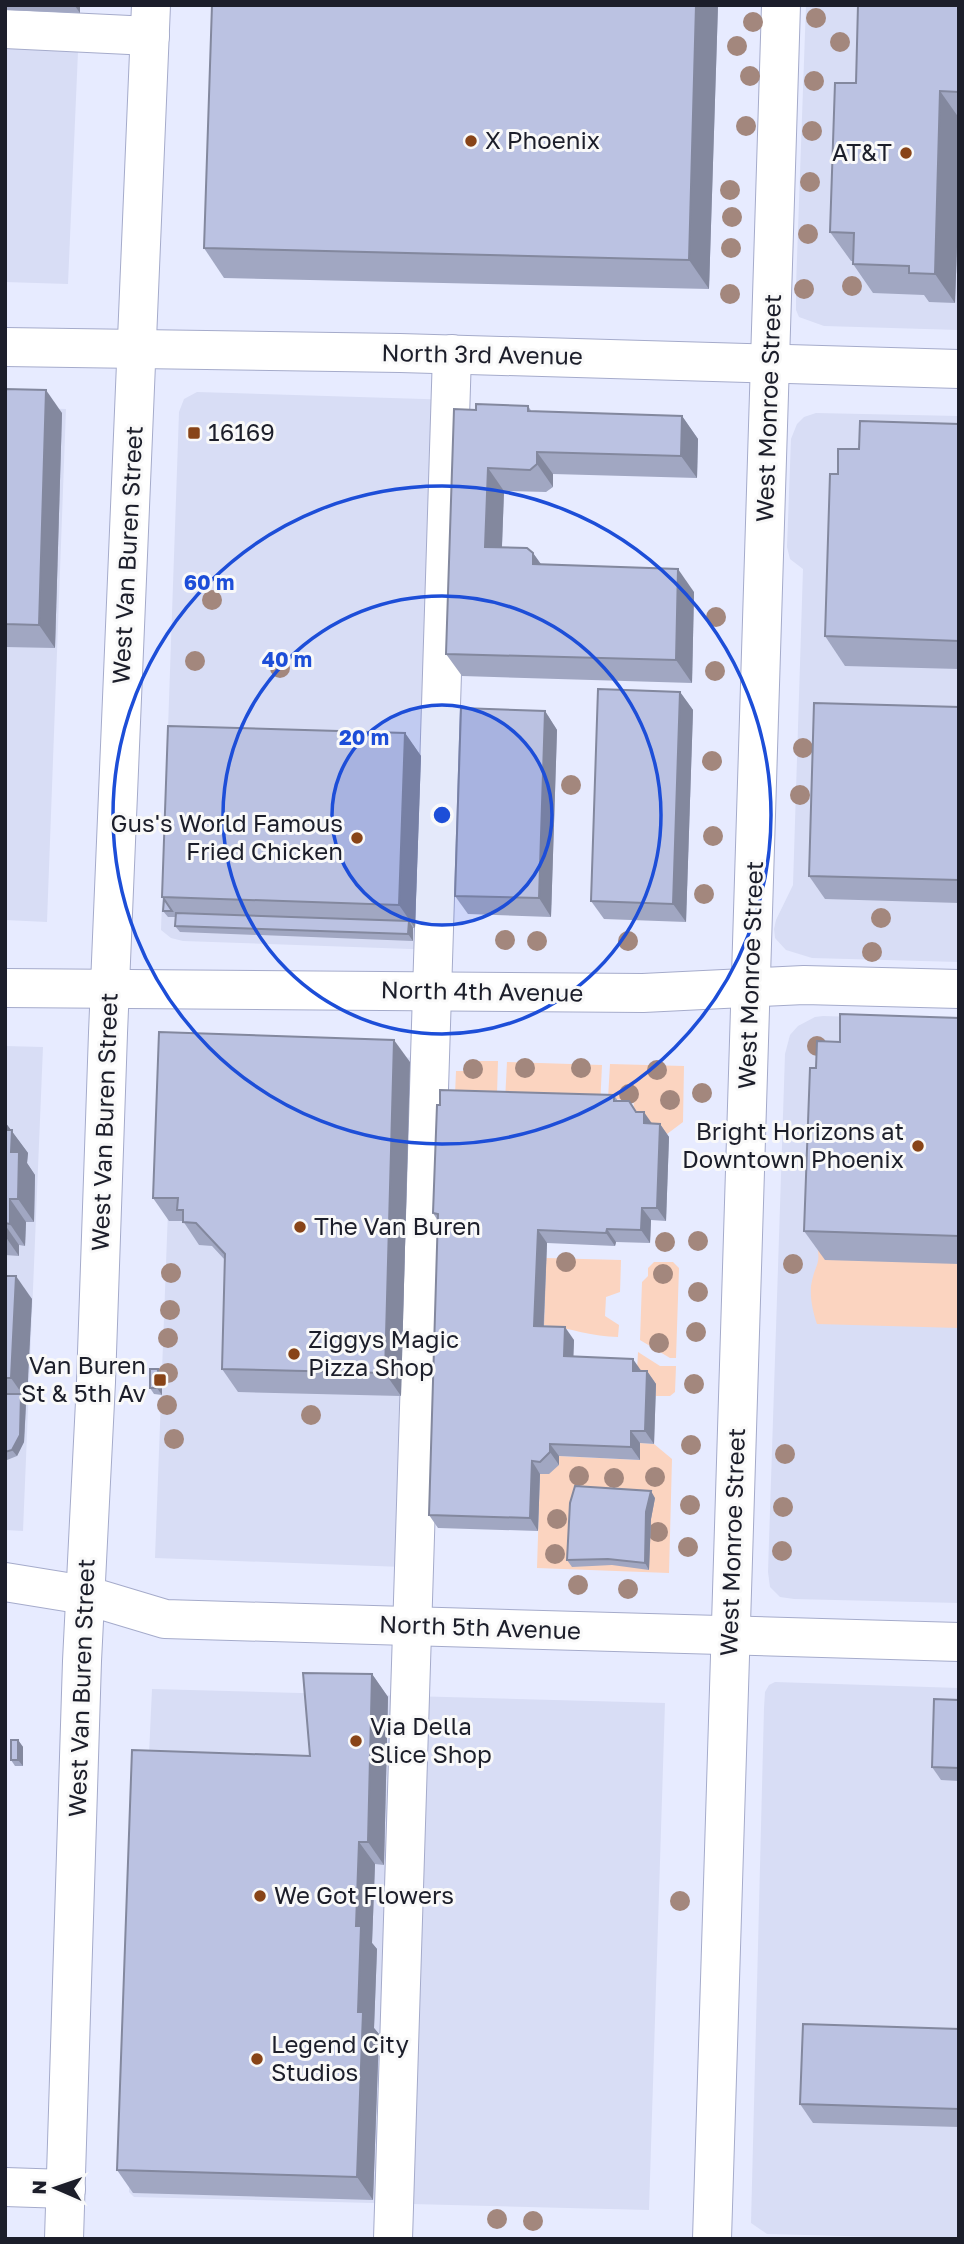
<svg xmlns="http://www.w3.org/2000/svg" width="964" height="2244" viewBox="0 0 964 2244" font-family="'Golos Text',sans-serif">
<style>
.built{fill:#d8ddf5}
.green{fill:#fbd4c0}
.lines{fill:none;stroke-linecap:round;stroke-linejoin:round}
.minor-casing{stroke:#a5abcb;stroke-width:40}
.major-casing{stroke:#a5abcb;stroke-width:40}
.minor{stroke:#fff;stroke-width:38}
.major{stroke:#fff;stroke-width:38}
.tree{fill:#a3877d}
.wall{fill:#a1a7c2}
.shaded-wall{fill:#83889e}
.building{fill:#bbc2e2;stroke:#83889e;stroke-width:2}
.ring{fill:none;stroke:#1d4ed8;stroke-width:3.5}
.poi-dot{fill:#884418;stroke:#f9f9f9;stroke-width:2.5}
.labels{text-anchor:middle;stroke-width:6;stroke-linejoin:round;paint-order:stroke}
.poi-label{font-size:24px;fill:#1c1e2a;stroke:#f9f9f9;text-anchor:start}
.street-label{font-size:24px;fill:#1c1e2a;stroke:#f9f9f9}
.centre{fill:#1d4ed8;stroke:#f9f9f9;stroke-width:3.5}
.ring-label{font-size:21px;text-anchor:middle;font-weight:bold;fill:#1d4ed8;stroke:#f9f9f9;stroke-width:6;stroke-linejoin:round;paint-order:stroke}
</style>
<rect width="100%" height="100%" fill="#e7ebff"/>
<!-- built -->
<g class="built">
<polygon points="5,5 80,5 68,284 5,282"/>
<polygon points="806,5 959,5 959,330 824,326 799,317 796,310 796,286"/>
<polygon points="197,392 456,400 439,950 183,941 171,938 161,930 179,412 184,399"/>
<polygon points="5,407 66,409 47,922 5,920"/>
<polygon points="816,413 959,416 959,962 812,958 786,950 775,938 774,929 776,920 793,885 803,569 790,559 787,547 791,439 797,424 804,417"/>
<polygon points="823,1016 959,1020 959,1603 794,1599 780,1597 770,1587 768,1572 785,1054 790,1035 798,1026 815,1017"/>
<polygon points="5,1046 43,1047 23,1531 5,1530"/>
<polygon points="174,1050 422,1058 403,1567 155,1558"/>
<polygon points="775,1682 959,1688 959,2239 767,2234 751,2223 764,1708 765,1692 769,1685"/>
<polygon points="152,1689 665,1703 649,2210 134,2197 129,2192"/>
</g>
<!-- green -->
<g class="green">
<polygon points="466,1061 498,1061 497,1094 455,1095 456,1071 466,1071"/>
<polygon points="507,1062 602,1065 600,1107 505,1101"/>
<polygon points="610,1064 684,1066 683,1122 663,1137 633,1114 634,1100 608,1099"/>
<path d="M815 1238 959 1264V1328L817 1324C813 1312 810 1299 811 1286 815 1261 823 1266 815 1238Z"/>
<path d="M546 1258 621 1260 620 1292 606 1297 605 1316 619 1325 618 1337C593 1337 570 1328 544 1325Z"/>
<polygon points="654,1262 673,1262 679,1268 676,1358 670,1358 640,1340 642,1282 648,1276 648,1268"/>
<polygon points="638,1352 660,1366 676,1366 675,1392 670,1396 656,1396 656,1384 637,1371"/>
<polygon points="640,1443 654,1444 672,1459 669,1573 537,1568 540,1474 559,1465 559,1456 639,1460"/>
</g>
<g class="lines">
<defs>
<g id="minor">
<polyline points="5,29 150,36"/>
<polyline points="5,347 400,353 959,369"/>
<polyline points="5,988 643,993 804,985 959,989"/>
<polyline points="5,1582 85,1595 165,1619 959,1642"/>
<polyline points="5,2187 66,2189"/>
<polyline points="393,2239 452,354"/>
<polyline points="712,2239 781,5"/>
</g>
<polyline id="major" points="64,2239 82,1661 96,1382 108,1033 151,5"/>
</defs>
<!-- minor casing -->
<use href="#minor" class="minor-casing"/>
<!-- major casing -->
<use href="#major" class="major-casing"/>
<!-- minor -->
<use href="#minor" class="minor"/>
<!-- major -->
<use href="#major" class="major"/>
</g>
<!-- trees -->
<g class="tree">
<circle cx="816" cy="18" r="10"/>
<circle cx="753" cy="22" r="10"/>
<circle cx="840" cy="42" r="10"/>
<circle cx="737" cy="46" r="10"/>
<circle cx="750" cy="76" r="10"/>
<circle cx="814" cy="81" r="10"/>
<circle cx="746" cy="126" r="10"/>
<circle cx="812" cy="131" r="10"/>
<circle cx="810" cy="182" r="10"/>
<circle cx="730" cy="190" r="10"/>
<circle cx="732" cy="217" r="10"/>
<circle cx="808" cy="234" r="10"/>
<circle cx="731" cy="248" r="10"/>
<circle cx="852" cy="286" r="10"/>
<circle cx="804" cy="289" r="10"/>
<circle cx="730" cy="294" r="10"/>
<circle cx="212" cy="600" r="10"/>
<circle cx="716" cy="617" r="10"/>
<circle cx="195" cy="661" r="10"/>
<circle cx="280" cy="668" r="10"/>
<circle cx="715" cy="671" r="10"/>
<circle cx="803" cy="748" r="10"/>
<circle cx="712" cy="761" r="10"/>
<circle cx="571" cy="785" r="10"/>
<circle cx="800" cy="795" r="10"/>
<circle cx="713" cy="836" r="10"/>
<circle cx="704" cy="894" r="10"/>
<circle cx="881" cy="918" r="10"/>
<circle cx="505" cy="940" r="10"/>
<circle cx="537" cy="941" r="10"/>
<circle cx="628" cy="941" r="10"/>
<circle cx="872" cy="952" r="10"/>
<circle cx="817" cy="1046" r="10"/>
<circle cx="525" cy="1068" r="10"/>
<circle cx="581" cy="1068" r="10"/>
<circle cx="473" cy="1069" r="10"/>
<circle cx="657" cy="1070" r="10"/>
<circle cx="702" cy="1093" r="10"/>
<circle cx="629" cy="1094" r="10"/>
<circle cx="670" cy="1100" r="10"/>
<circle cx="698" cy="1241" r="10"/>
<circle cx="665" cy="1242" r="10"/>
<circle cx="566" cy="1262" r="10"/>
<circle cx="793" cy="1264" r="10"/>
<circle cx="171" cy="1273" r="10"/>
<circle cx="663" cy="1274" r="10"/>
<circle cx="698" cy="1292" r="10"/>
<circle cx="170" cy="1310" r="10"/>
<circle cx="696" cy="1332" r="10"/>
<circle cx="168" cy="1338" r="10"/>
<circle cx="659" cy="1343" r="10"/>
<circle cx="168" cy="1373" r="10"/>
<circle cx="694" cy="1384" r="10"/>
<circle cx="167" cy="1405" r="10"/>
<circle cx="311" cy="1415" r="10"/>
<circle cx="174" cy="1439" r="10"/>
<circle cx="691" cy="1445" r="10"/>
<circle cx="785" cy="1454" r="10"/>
<circle cx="579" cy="1476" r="10"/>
<circle cx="655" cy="1477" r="10"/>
<circle cx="614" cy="1478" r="10"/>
<circle cx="690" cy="1505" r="10"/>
<circle cx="783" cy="1507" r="10"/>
<circle cx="557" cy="1519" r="10"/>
<circle cx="658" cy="1532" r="10"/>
<circle cx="688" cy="1547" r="10"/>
<circle cx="782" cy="1551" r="10"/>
<circle cx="555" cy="1554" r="10"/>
<circle cx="578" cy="1585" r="10"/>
<circle cx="628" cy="1589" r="10"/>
<circle cx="680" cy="1901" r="10"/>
<circle cx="497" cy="2219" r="10"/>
<circle cx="533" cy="2221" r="10"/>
</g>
<!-- wall -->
<g class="wall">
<polygon points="5,5 80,5 80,13 5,10"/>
<polygon points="718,5 709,289 224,278 204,248"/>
<polygon points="959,5 959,190 955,303 929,302 924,295 873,293 853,264 853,261 851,261 830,232 856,83"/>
<polygon points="5,389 62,413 55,648 5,647"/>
<polygon points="528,406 532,412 682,416 698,439 697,478 553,474 553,487 546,492 504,491 502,547 533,553 541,564 694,592 692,683 462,676 446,654 476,410"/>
<polygon points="959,424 959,669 845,666 825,636 838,474 859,449"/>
<polygon points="680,692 693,710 686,922 604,919 591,901"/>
<polygon points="959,707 959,903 825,899 809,876"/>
<polygon points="545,711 557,730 551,917 468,914 455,896"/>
<polygon points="405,733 421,756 415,928 413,928 413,941 180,932 175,926 176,917 168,917 163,911 164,899 162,897"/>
<polygon points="959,1018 959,1264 825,1260 804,1231 816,1068 840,1042"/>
<polygon points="410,1062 401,1396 238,1392 222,1369 225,1260 212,1246 199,1245 183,1221 169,1221 153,1198"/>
<polygon points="614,1095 618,1101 636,1112 652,1124 660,1124 669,1137 666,1221 651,1220 650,1243 616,1242 615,1246 547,1243 544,1326 574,1340 573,1357 647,1371 656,1384 654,1444 640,1443 640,1460 559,1456 559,1465 549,1474 540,1474 538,1531 438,1528 429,1515 438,1221 433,1213"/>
<polygon points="5,1122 28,1153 27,1163 35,1175 34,1222 26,1222 25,1246 19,1245 19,1256 5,1255"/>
<polygon points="5,1276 32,1299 24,1442 17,1456 7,1460 5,1459"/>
<polygon points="158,1369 162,1376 162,1395 154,1394 150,1388"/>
<polygon points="655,1498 651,1519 649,1570 612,1565 572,1567 567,1560"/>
<polygon points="372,1674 388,1697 384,1865 375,1864 372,1943 377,1949 374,2028 379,2034 373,2200 133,2193 117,2170 310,1756"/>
<polygon points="959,1700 959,1781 941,1780 932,1767"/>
<polygon points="18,1740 23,1747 23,1766 15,1766 11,1760"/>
<polygon points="959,2029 959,2127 813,2123 800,2104"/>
</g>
<!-- shaded-wall -->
<g class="shaded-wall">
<polygon points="75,5 80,5 80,13 75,6"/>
<polygon points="696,5 718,5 709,289 689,260"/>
<polygon points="940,91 959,118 959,190 955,303 935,274"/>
<polygon points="46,390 62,413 55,648 39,625"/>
<polygon points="682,416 698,439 697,478 681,456"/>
<polygon points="537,452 553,474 553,487 537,464"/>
<polygon points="488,468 504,491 501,570 485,547"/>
<polygon points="533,553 549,576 533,564"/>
<polygon points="678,569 694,592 692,683 676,660"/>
<polygon points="680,692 693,710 686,922 673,904"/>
<polygon points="545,711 557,730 551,917 539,898"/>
<polygon points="405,733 421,756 415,928 399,905"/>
<polygon points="409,921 413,928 413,941 408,934"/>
<polygon points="394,1040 410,1062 401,1396 385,1373"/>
<polygon points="644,1112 653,1125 644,1123"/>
<polygon points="5,1122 28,1153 27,1163 35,1175 34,1222 18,1199 11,1152 5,1133"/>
<polygon points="660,1124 669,1137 666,1221 657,1208"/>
<polygon points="10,1199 26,1222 25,1246 10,1224"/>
<polygon points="642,1208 651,1220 650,1243 641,1230"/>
<polygon points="5,1225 19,1245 19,1256 5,1236"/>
<polygon points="607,1229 616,1242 615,1246 606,1233"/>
<polygon points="538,1230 547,1243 543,1339 534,1326"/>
<polygon points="16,1276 32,1299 27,1401 11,1378"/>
<polygon points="565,1327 574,1340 573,1369 564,1356"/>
<polygon points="633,1359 642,1372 633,1371"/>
<polygon points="158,1369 162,1376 162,1395 157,1388"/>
<polygon points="647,1371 656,1384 654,1444 645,1431"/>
<polygon points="21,1394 26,1401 24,1442 17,1456 12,1450"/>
<polygon points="631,1431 640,1443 640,1460 631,1447"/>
<polygon points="550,1444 559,1456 559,1465 550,1452"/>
<polygon points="532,1461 540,1474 538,1531 530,1518"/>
<polygon points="651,1491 655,1498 651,1519 649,1570 645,1563 646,1512"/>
<polygon points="372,1674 388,1697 384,1865 368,1842"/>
<polygon points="18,1740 23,1747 23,1766 18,1760"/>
<polygon points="359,1842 375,1864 372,1943 377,1949 374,2028 379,2034 373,2200 357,2177 358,2012 356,1926"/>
</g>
<!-- building -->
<g class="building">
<polygon points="212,5 696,5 689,260 204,248"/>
<polygon points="858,5 959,5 959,92 940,91 935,274 909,273 909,266 853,264 854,233 830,232 835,83 856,83"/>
<polygon points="5,389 46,390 39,625 5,624"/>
<polygon points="476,404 528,406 528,411 682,416 681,456 537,452 537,464 530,470 488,468 485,547 527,548 533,553 533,564 678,569 676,660 446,654 454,409 476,410"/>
<polygon points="860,421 959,424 959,641 825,636 830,474 838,474 838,449 859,449"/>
<polygon points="598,689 680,692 673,904 591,901"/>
<polygon points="814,703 959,707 959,880 809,876"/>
<polygon points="461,708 545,711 539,898 455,896"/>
<polygon points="168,726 405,733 399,905 162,897"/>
<polygon points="164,899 172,911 163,911"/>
<polygon points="176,913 409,921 408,934 175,926"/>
<polygon points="840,1014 959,1018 959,1236 804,1231 810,1068 816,1068 817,1041 840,1042"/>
<polygon points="159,1032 394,1040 385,1373 222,1369 225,1254 196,1223 183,1222 183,1210 177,1210 178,1198 153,1198"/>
<polygon points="440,1090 614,1095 614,1101 629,1101 636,1112 644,1112 644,1123 660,1124 657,1208 642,1208 641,1230 607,1229 606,1233 538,1230 534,1326 565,1327 564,1356 633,1359 633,1371 647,1371 645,1431 631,1431 631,1447 550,1444 550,1452 540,1462 532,1461 530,1518 429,1515 438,1214 433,1213 437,1105 440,1105"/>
<polygon points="5,1130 12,1130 11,1152 19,1152 18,1199 10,1199 10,1224 5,1223"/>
<polygon points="5,1276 16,1276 11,1378 5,1378"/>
<polygon points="150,1369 158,1369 157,1388 150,1388"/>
<polygon points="5,1394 21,1394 20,1435 12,1450 5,1452"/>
<polygon points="575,1486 651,1491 646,1512 645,1563 608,1559 567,1560 570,1503"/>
<polygon points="303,1673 372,1674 368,1842 359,1842 356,1926 361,1926 358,2012 363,2012 357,2177 117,2170 132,1750 310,1756"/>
<polygon points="934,1699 959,1700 959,1768 932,1767"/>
<rect x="11" y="1740" width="7" height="20"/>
<polygon points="803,2024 959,2029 959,2109 800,2104"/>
</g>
<!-- distance rings -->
<circle cx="442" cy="815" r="110" fill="#1d4ed8" fill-opacity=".12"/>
<g class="ring">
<circle cx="442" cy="815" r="110"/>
<circle cx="442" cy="815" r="219"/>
<circle cx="442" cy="815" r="329"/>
</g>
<!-- markers -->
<g class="poi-dot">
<circle cx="471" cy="141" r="7"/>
<circle cx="906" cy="153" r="7"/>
<rect x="187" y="426" width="14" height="14" rx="3.5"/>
<circle cx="357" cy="838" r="7"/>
<circle cx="918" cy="1146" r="7"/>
<circle cx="300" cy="1227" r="7"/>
<circle cx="294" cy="1354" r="7"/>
<rect x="153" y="1373" width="14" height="14" rx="3.5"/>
<circle cx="356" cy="1741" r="7"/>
<circle cx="260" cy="1896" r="7"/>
<circle cx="257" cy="2059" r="7"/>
</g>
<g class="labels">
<!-- poi labels -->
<g class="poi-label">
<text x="485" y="149">X Phoenix</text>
<text x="892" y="161" text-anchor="end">AT&amp;T</text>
<text x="208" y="441">16169</text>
<text x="343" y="832" text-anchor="end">Gus's World Famous<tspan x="343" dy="28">Fried Chicken</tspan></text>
<text x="904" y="1140" text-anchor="end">Bright Horizons at<tspan x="904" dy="28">Downtown Phoenix</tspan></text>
<text x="314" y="1235">The Van Buren</text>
<text x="308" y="1348">Ziggys Magic<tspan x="308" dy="28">Pizza Shop</tspan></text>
<text x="146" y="1374" text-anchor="end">Van Buren<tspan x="146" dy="28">St &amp; 5th Av</tspan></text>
<text x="370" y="1735">Via Della<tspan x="370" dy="28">Slice Shop</tspan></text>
<text x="274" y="1904">We Got Flowers</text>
<text x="271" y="2053">Legend City<tspan x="271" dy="28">Studios</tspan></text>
</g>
<!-- street labels -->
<g class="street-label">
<text transform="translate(482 355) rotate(1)" y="8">North 3rd Avenue</text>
<text transform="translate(769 408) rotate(-88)" y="8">West Monroe Street</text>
<text transform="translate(128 555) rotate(-87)" y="8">West Van Buren Street</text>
<text transform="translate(751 975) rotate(-88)" y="8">West Monroe Street</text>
<text transform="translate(482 992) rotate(1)" y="8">North 4th Avenue</text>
<text transform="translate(105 1122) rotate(-88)" y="8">West Van Buren Street</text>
<text transform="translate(733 1542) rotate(-88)" y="8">West Monroe Street</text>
<text transform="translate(480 1628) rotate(2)" y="8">North 5th Avenue</text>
<text transform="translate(82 1688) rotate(-88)" y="8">West Van Buren Street</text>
</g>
</g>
<circle cx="442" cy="815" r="10" class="centre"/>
<g class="ring-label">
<text x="209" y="590">60 m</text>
<text x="287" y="667">40 m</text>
<text x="364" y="745">20 m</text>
</g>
<!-- border -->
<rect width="964" height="2244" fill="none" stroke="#1c1e2a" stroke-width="14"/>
<!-- north arrow -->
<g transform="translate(56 2188) rotate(272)" stroke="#f9f9f9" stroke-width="5" paint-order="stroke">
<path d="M0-5L12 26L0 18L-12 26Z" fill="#1c1e2a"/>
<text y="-10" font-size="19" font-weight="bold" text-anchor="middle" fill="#1c1e2a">N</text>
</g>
</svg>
